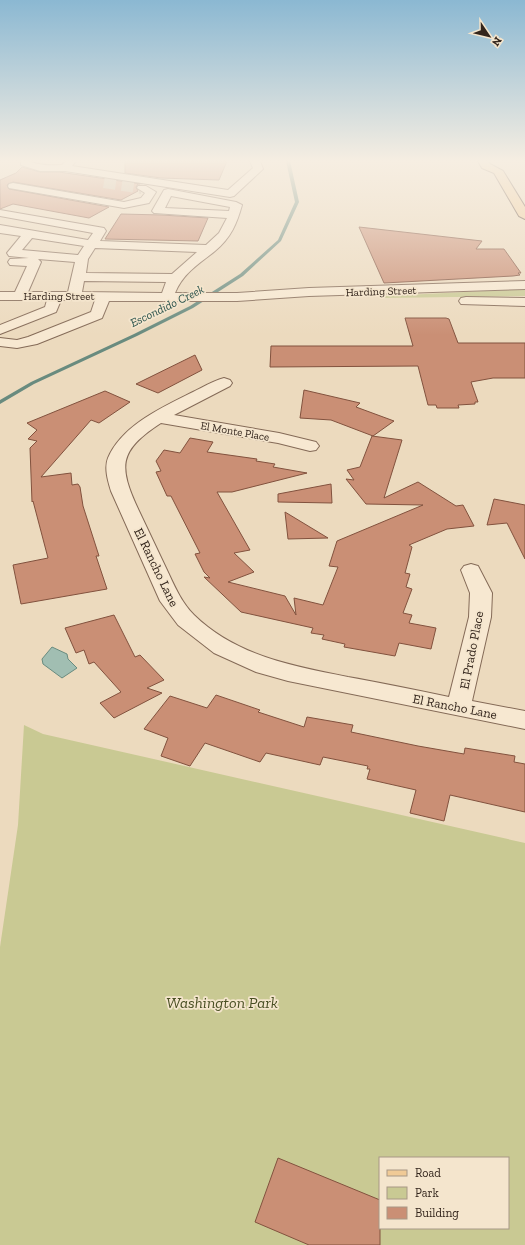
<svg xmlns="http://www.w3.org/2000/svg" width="525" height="1245" viewBox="0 0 525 1245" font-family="'Zilla Slab',serif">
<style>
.green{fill:#c9c993;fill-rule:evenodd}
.water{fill:#a1beb2;stroke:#698b7f}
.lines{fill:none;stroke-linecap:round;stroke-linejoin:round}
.stream{fill:#698b7f;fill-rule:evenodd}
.building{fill:#ca8f75;stroke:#82523e}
.minor-tunnel{stroke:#c7b69e;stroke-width:12;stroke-dasharray:12 6;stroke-linecap:butt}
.minor-casing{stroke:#846a57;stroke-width:2}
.major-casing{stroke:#51392c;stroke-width:2}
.minor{fill:#f7e8d1;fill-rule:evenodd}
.major{fill:#f0ca96;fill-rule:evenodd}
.labels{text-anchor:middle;stroke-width:3.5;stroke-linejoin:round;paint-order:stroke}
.far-street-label{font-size:11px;fill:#33251c;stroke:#f4e5cd}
.far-water-label{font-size:12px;font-style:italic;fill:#2b534c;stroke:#f4e5cd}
.street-label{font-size:13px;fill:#33251c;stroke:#f4e5cd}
.near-park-label{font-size:16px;font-style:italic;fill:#494f23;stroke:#f4e5cd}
</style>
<rect width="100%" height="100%" fill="#ecdabe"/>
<!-- green -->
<g class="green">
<polygon points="525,289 525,296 383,298 385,296"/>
<path d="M24 725 43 734 525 843V1245H0V947L18 825ZM380 1158H508V1228H380Z"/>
</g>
<!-- water -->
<polygon class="water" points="52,647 67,654 68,659 77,668 62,678 43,664 42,659"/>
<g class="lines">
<!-- stream -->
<polygon class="stream" points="286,161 290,161 299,202 281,241 243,276 193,308 137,336 34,384 0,404 0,400 31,382 134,334 190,306 240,274 278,240 295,202"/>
</g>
<!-- building -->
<g class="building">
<polygon points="125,161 227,161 219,180 161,178 125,173"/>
<polygon points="22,167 40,172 59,172 141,184 138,184 136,187 138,191 121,200 13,182 7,185 9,189 109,207 89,218 13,204 0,209 0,180 16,173"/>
<polygon points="121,214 162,215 208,218 198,241 105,239"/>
<polygon points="359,227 482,241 476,249 504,249 521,273 518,273 520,275 513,276 384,283"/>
<polygon points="405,318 446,318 449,319 458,343 525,343 525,378 493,378 471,382 478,402 475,402 475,404 458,405 459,408 437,408 436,405 428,405 418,366 270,367 271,346 413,346"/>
<polygon points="195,355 202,370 158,393 136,384"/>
<polygon points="304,390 360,403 356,407 394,421 373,436 331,420 300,418"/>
<polygon points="105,391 130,402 99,423 91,420 41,477 71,473 72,485 78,484 80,487 83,506 99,556 96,556 107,589 21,604 13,565 48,558 33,501 32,502 30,448 37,441 28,439 37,430 27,423"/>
<polygon points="372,436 402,440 384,498 418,482 456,506 463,505 474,526 447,529 409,545 412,547 405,573 410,574 406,587 412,589 403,613 412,615 409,623 436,628 431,649 399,643 395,656 344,647 345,644 322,639 324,635 311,633 313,628 241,612 204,577 210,578 204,572 195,554 200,553 171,496 167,496 156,472 161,471 156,461 164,450 180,453 190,438 213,442 207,452 257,459 256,461 275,464 273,467 307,473 232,492 217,492 250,550 234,553 254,572 228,582 285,596 296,615 294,598 323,605 338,567 329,566 337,541 423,505 366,504 346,479 354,480 347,470 360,467"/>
<polygon points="331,484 332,503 278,502 278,494"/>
<polygon points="494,499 525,505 525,559 507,523 487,525"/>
<polygon points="285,512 328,538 288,539"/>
<polygon points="114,615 135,657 140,655 164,680 147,688 162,693 114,718 100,703 121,692 94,662 89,664 84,650 76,653 65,628"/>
<polygon points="216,695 260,710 258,712 304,727 307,717 353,725 351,732 418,746 464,754 465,748 515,756 514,762 525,764 525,812 450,795 444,821 410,813 416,790 367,779 370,769 367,769 368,766 323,757 320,765 266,753 260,762 205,743 190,766 161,756 168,738 144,729 170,696 207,708"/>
<polygon points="278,1158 380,1200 380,1245 309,1245 255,1222"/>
</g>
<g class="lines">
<!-- minor-tunnel -->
<polyline class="minor-tunnel" points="104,182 142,188"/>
<defs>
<g id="minor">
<path d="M21 161C29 160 31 163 39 164 46 166 54 165 62 165L66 161H76L72 166 228 190 253 168 250 161H260L263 169 234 196 230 197 65 171H40L21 165Z"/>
<polygon points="13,183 124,202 141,198 145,193 137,188 138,186 146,186 156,192 149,203 124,208 9,188 8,186 9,184"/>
<path d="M168 189 236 202 242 205C237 223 231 238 215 251 199 264 183 273 175 293H237L309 288 525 281V289L309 296 237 301H109L102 318 37 344 17 348 0 346V338L17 340 28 337 91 312 95 300H61L56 312 0 334V325L45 307 47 300H0V292H15L27 266 10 265 8 262 10 259 29 258 9 256 7 253 21 236 0 233V225L88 240 93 233 0 216V210L104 228 106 231 100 241 206 245 219 233 227 218 154 213 152 211 164 190ZM171 196 230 207 229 211 165 208ZM32 238 84 246 78 255 22 250ZM95 248 197 252 172 274 86 273 88 259ZM38 259 75 262 68 292H28L41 262ZM84 281 166 282 162 293 82 292Z"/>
<polygon points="466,297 525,298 525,306 461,304 459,301 461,298"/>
<path d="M224 378 230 380 232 383 230 386 174 415 279 433 316 442 319 446 316 450 310 451 278 443 161 423C118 451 118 466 139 511 148 530 157 549 166 568 174 585 181 602 194 615 236 656 293 666 348 677 382 683 416 690 449 697L469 617 470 593 461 570 464 566 471 564 478 566 492 593 491 617 472 701 525 711V729L288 681 256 672 214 653 178 625 160 601 111 491C108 481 104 468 108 458 122 425 163 407 193 392 203 387 213 381 224 378Z"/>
</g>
<polygon id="major" points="478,161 488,161 490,164 503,171 525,207 525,219 519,216 494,173 482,168"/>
</defs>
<!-- minor casing -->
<use href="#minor" class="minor-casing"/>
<!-- major casing -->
<use href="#major" class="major-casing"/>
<!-- minor -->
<use href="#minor" class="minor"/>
<!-- major -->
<use href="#major" class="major"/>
</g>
<!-- sky -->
<linearGradient id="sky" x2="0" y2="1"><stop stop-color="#8bb8d2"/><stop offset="0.48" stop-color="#f6eee2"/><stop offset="1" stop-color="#f6eee2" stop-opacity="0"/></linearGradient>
<rect width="525" height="335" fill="url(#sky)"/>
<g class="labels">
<!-- far-street labels -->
<g class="far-street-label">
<text transform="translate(381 291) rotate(-2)" y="4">Harding Street</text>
<text x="59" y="300">Harding Street</text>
<text transform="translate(235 431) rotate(10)" y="4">El Monte Place</text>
</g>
<!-- far-water labels -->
<g class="far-water-label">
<text transform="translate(167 306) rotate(-26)" y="4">Escondido Creek</text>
</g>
<!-- street labels -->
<g class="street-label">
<text transform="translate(157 567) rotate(64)" y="5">El Rancho Lane</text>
<text transform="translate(471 650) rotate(-79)" y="5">El Prado Place</text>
<text transform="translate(455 706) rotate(11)" y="5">El Rancho Lane</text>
</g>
<!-- near-park labels -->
<g class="near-park-label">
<text x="222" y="1008">Washington Park</text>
</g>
</g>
<!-- legend -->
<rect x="379" y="1157" width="130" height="72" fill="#f4e5cd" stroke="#a79886"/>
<rect x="387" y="1170" width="20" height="6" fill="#f0ca96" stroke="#a79886"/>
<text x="415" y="1177" font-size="12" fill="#33251c">Road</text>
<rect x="387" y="1187" width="20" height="12" fill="#c9c993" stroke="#a79886"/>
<text x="415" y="1197" font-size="12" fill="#33251c">Park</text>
<rect x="387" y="1207" width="20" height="12" fill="#ca8f75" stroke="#a79886"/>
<text x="415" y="1217" font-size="12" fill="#33251c">Building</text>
<!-- north arrow -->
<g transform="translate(489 36) rotate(125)" stroke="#f4e5cd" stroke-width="3" paint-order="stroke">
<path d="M0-3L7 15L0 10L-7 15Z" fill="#33251c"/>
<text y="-6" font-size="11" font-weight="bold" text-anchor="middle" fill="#33251c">N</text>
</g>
</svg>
